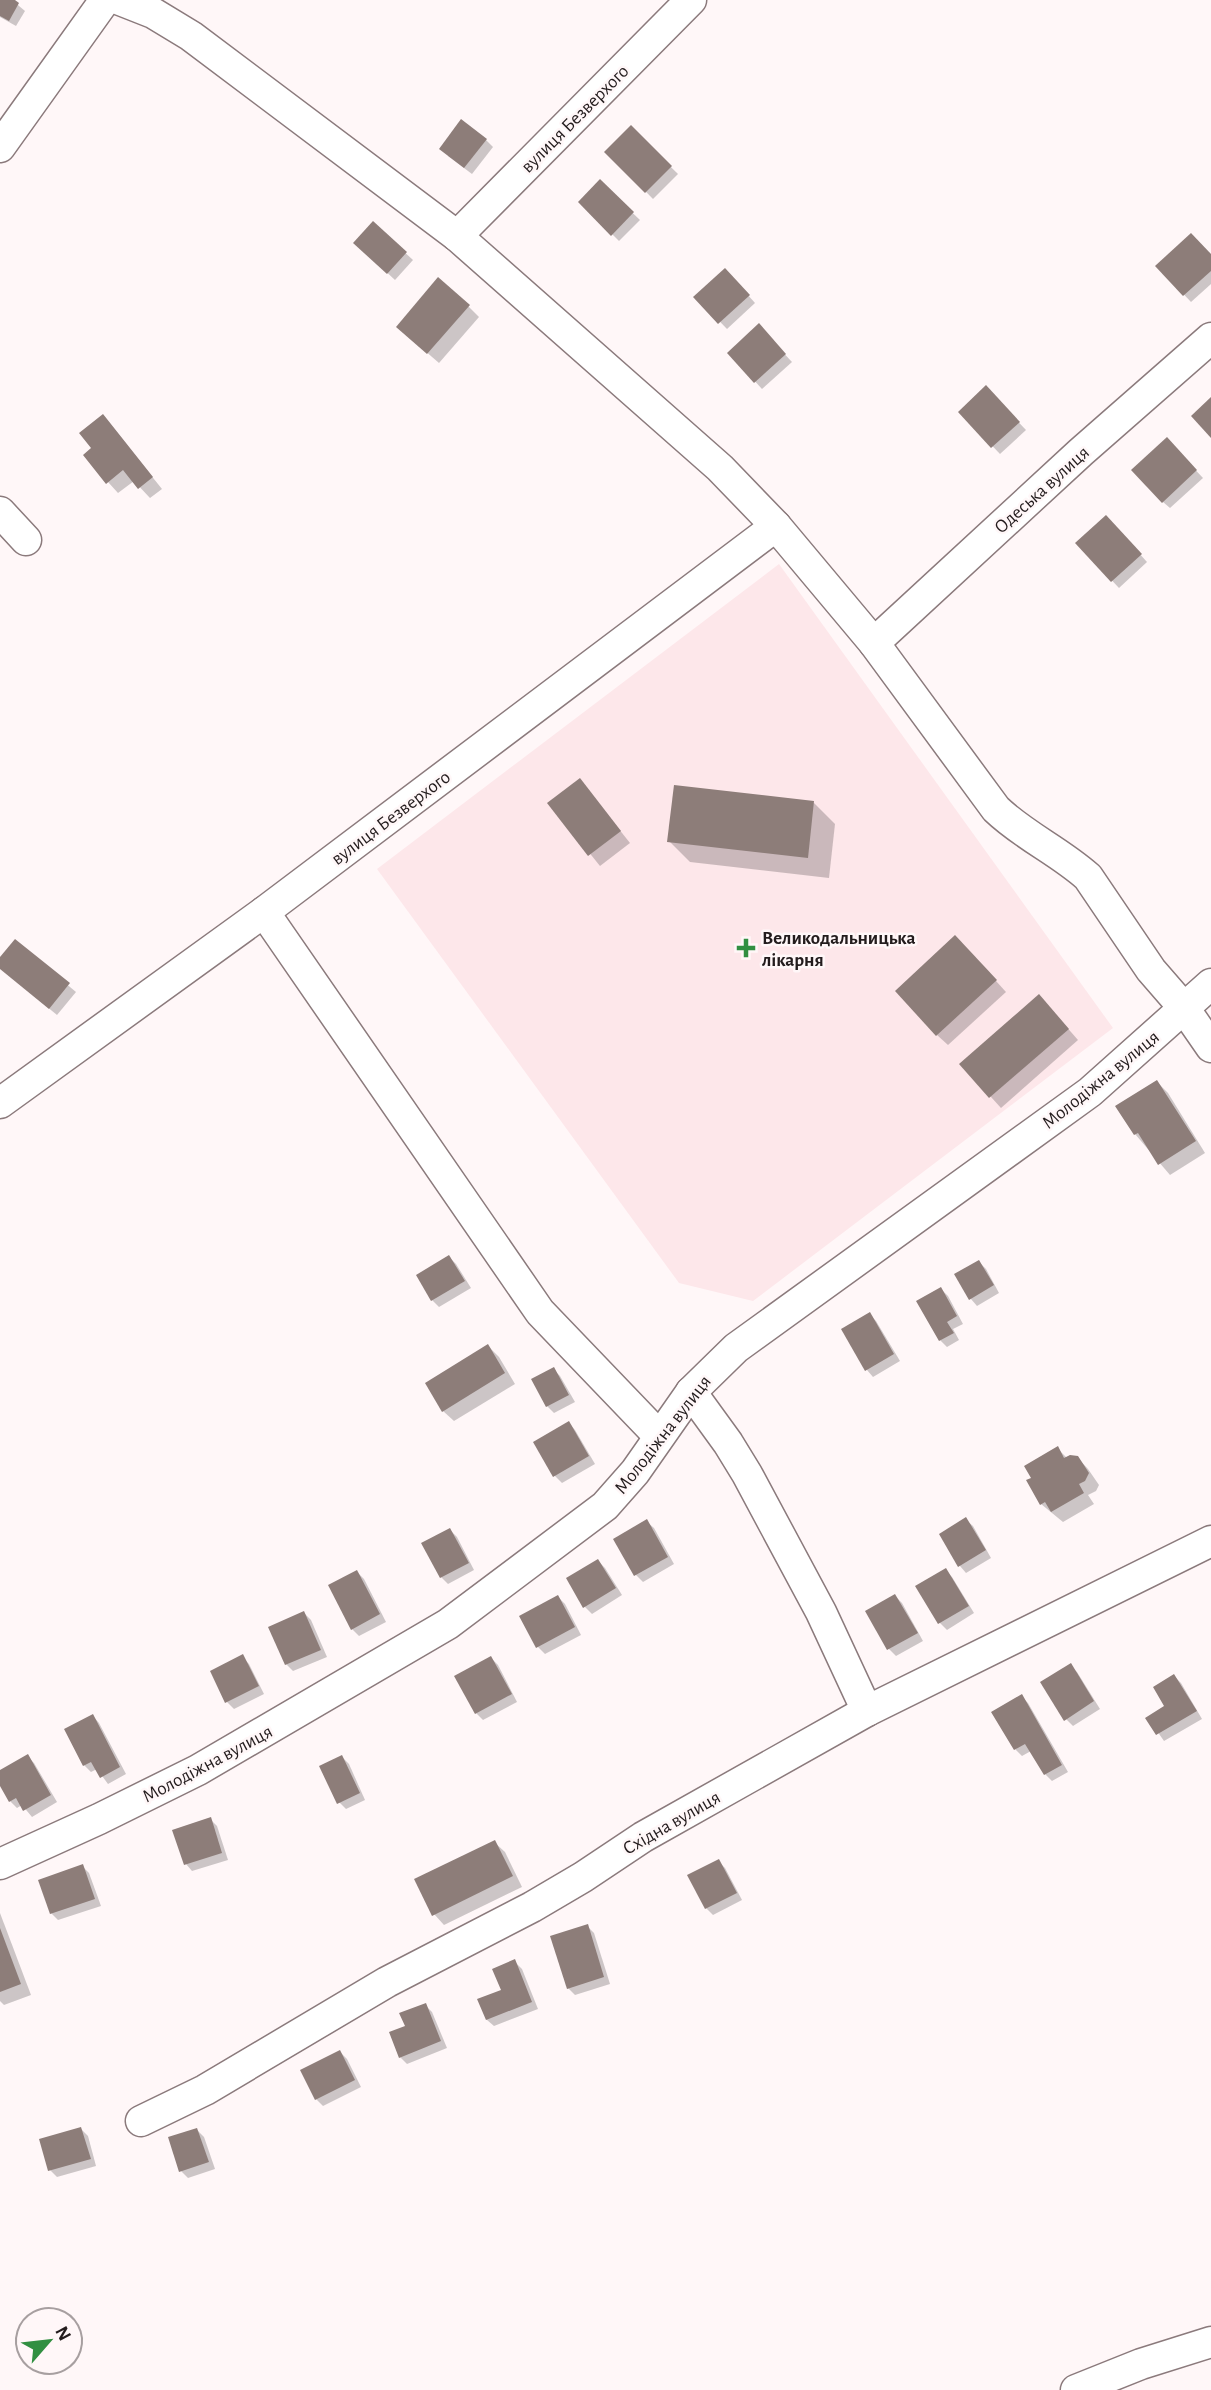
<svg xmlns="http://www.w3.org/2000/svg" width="1211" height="2390" viewBox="0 0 1211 2390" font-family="'Alegreya Sans',sans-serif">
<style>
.built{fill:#fde7ea}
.shadow{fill:#0003}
.building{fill:#8d7d79}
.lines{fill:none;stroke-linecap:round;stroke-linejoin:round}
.minor-casing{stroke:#8b7a7c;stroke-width:33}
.minor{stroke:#fff;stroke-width:30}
.poi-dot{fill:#318f41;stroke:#fff7f8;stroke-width:2.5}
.labels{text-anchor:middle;stroke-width:5;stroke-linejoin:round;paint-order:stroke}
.street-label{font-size:19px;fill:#231c1d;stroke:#fff7f8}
.poi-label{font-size:19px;font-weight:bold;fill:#231c1d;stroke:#fff7f8;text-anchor:start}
</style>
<rect width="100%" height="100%" fill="#fff7f8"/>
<!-- built -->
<polygon class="built" points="779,564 1113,1028 753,1301 679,1283 377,869"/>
<!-- shadow -->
<g class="shadow">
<polygon points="0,0 12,0 25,11 16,26 0,17"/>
<polygon points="631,128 678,174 653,199 607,152"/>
<polygon points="486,140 493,147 472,174 448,156"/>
<polygon points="600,182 640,220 619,241 580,202"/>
<polygon points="373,223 413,260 395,280 355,243"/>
<polygon points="1211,256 1211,284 1191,302 1157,266"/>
<polygon points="732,277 755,303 727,329 696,297"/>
<polygon points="468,306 479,317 439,363 409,337"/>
<polygon points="765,333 792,362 762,389 729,353"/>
<polygon points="986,388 1026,430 1000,454 960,412"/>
<polygon points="113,428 162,489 150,498 134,481 118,493 108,482"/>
<polygon points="1173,446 1203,478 1170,508 1163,502"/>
<polygon points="1113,524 1147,562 1119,588 1077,543"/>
<polygon points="580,780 630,843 600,866 550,804"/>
<polygon points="814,803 835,824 829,878 690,862 669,841"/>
<polygon points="15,941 76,992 57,1015 0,968 0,960"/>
<polygon points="966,948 1006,992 948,1045 937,1035"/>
<polygon points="1050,1008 1078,1040 1001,1108 962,1065"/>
<polygon points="1157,1082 1168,1093 1205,1153 1170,1175 1135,1134"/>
<polygon points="449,1257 456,1264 471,1288 439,1307 432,1300"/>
<polygon points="979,1262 986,1269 999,1293 977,1306 971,1299"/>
<polygon points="941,1289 948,1296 963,1324 953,1329 959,1340 947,1347 940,1340"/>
<polygon points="869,1314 876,1321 900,1361 873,1377 867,1370"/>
<polygon points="488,1346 499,1357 515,1384 454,1421 443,1411"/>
<polygon points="553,1369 560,1376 575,1402 554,1413 547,1406"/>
<polygon points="569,1423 575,1430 595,1464 562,1483 555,1476 535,1443"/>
<polygon points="1057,1448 1067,1458 1077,1457 1088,1469 1099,1485 1096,1491 1088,1495 1094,1504 1063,1522 1041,1504 1033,1479"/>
<polygon points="966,1520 973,1526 991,1558 966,1573 960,1566"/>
<polygon points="647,1522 654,1528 674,1564 643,1582 636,1575"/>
<polygon points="450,1530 457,1537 474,1570 448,1584 441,1577"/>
<polygon points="598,1561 605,1568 622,1595 592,1614 585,1607"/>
<polygon points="945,1570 952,1577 974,1613 947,1630 940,1623"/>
<polygon points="357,1572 364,1579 386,1622 359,1636 352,1629"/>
<polygon points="895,1596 902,1603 923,1641 896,1656 889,1649 867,1611"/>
<polygon points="558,1597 565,1604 581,1635 545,1654 538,1647"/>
<polygon points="304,1613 311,1620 327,1657 293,1671 286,1664 270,1628"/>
<polygon points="242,1657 249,1664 264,1694 234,1709 227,1702"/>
<polygon points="491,1658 498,1665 517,1702 483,1720 476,1713"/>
<polygon points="1070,1666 1077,1672 1100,1709 1073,1726 1066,1719"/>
<polygon points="1174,1676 1181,1683 1202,1719 1164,1741 1148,1718 1167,1707"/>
<polygon points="1021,1696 1028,1703 1068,1772 1052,1781 1045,1774 1031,1751 1022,1756 1015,1749 994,1712"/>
<polygon points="93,1716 99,1723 126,1774 108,1784 97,1769 91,1772 84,1765"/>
<polygon points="27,1756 34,1763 57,1802 32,1817 22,1805 17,1808 10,1801 0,1783 0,1772"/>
<polygon points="342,1757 349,1764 365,1800 346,1809 339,1802"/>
<polygon points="210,1819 217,1826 228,1860 192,1871 186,1864"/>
<polygon points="494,1842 505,1852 522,1887 444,1925 434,1914"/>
<polygon points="718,1861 725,1868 742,1900 713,1915 706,1908 689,1876"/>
<polygon points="82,1866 89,1873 101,1906 58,1920 51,1913"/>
<polygon points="0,1913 31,1995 4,2005 0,2001"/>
<polygon points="587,1926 594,1933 610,1984 575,1995 568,1988"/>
<polygon points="515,1962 522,1969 538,2009 494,2026 487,2020 480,2000 503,1991"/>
<polygon points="425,2005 432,2012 447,2048 407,2064 400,2057"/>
<polygon points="340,2052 347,2059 361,2087 323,2106 316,2099"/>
<polygon points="81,2129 88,2136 96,2166 57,2177 50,2170"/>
<polygon points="197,2130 204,2137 215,2169 188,2178 181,2171"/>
</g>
<!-- building -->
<g class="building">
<polygon points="0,0 15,0 19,3 9,21 0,16"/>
<polygon points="461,119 487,139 464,168 439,149"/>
<polygon points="631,125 672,166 645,193 604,152"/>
<polygon points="600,179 634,212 611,236 578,202"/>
<polygon points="373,221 407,252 387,274 353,243"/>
<polygon points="1191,233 1211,254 1211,271 1183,296 1155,266"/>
<polygon points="725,268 750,295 718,324 693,297"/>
<polygon points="438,277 470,305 427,354 396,327"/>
<polygon points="759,323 786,354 754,383 727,353"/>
<polygon points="986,385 1020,422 991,448 958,412"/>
<polygon points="1211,397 1211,438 1191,416"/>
<polygon points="103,414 153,477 138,489 123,470 106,484 83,455 91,448 79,433"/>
<polygon points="1167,437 1197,470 1162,503 1131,470"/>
<polygon points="1106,515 1142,554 1111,582 1075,543"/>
<polygon points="580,778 621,831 588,856 547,803"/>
<polygon points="674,785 814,801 808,858 667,842"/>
<polygon points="955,935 997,980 936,1036 895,991"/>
<polygon points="15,939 70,983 49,1009 0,969 0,957"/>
<polygon points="1039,994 1069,1029 989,1098 959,1064"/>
<polygon points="1157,1080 1196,1141 1158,1165 1138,1133 1134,1135 1115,1106"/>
<polygon points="449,1255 465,1281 431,1301 416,1275"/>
<polygon points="979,1260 994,1285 969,1300 954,1274"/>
<polygon points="941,1287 957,1316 947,1322 954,1333 939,1341 916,1301"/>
<polygon points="870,1312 894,1354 865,1371 841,1329"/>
<polygon points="488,1344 505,1373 442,1412 425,1383"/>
<polygon points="554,1367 569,1395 546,1407 531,1379"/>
<polygon points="569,1421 589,1456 553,1477 533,1442"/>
<polygon points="1058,1446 1064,1458 1070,1455 1078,1456 1089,1473 1085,1481 1079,1484 1084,1493 1051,1512 1045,1502 1040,1505 1026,1480 1031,1478 1024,1466"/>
<polygon points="966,1517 986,1550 958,1567 939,1534"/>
<polygon points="647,1519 668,1557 634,1576 613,1539"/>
<polygon points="450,1528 469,1563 440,1578 421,1543"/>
<polygon points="598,1559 616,1588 583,1608 566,1578"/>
<polygon points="946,1568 969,1606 938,1624 915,1586"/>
<polygon points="357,1570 380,1614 351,1630 328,1585"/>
<polygon points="895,1594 918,1633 887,1650 865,1611"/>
<polygon points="558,1595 575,1627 536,1648 519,1616"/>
<polygon points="304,1611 321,1650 285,1665 268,1627"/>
<polygon points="243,1654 259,1686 225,1703 210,1671"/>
<polygon points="491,1656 512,1694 475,1714 454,1676"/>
<polygon points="1071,1663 1094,1701 1064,1721 1040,1682"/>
<polygon points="1174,1674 1197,1711 1156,1735 1145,1718 1164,1706 1153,1687"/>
<polygon points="1022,1694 1062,1765 1044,1775 1025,1744 1014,1750 991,1712"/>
<polygon points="93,1714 120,1767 100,1778 91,1762 83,1766 64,1729"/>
<polygon points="28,1754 51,1795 23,1811 16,1798 9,1802 0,1786 0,1770"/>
<polygon points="342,1755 360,1793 337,1804 319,1766"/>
<polygon points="211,1817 222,1853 184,1865 172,1830"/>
<polygon points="495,1840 513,1876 432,1916 414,1879"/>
<polygon points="719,1859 737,1893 705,1909 687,1875"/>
<polygon points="83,1864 95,1899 50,1914 38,1880"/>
<polygon points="588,1924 604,1977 567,1989 550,1936"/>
<polygon points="0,1928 21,1984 0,1992"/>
<polygon points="515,1959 532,2002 486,2020 477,1999 501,1990 492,1969"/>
<polygon points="426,2003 441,2041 399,2058 389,2032 405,2026 399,2013"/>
<polygon points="340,2050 355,2080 315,2100 300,2070"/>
<polygon points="81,2127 91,2159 48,2171 39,2139"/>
<polygon points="197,2128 209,2162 179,2172 168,2137"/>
</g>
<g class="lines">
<defs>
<g id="minor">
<path d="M120 0 153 13 191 36 457 236 720 468 776 526 874 643 996 809C1024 836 1059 851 1088 877L1151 970 1184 1008 1211 1047"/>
<polyline points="0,147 105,0"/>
<polyline points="457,236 691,0"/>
<polyline points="0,512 26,540"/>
<polyline points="874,643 1081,452 1211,338"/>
<polyline points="264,912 540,1312 659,1436"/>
<polyline points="0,1103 264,912 776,526"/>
<polyline points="691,1392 728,1443 747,1474 821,1612 867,1711"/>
<polyline points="0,1864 99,1819 198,1770 448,1624 605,1506 635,1472 691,1392 736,1348 1090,1092 1211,984"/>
<polyline points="141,2121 205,2090 387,1982 532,1907 583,1877 643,1837 867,1711 1211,1541"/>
<polyline points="1076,2390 1141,2364 1211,2342"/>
</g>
</defs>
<!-- minor casing -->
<use href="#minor" class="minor-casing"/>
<!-- minor -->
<use href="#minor" class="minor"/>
</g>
<!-- markers -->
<path class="poi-dot" d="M742.5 937.5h7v7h7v7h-7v7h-7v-7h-7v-7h7z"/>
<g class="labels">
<!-- street labels -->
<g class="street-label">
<text transform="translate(574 118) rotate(-45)" y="7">вулиця Безверхого</text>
<text transform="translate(1041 489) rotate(-42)" y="7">Одеська вулиця</text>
<text transform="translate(390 817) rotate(-37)" y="7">вулиця Безверхого</text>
<text transform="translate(1100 1079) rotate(-39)" y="7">Молодіжна вулиця</text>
<text transform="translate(662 1434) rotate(-52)" y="7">Молодіжна вулиця</text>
<text transform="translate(207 1763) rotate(-28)" y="7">Молодіжна вулиця</text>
<text transform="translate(671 1822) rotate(-30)" y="7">Східна вулиця</text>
</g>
<!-- poi labels -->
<g class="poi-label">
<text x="762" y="944">Великодальницька<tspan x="762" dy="22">лікарня</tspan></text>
</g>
</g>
<!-- north arrow -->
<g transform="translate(49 2341) rotate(62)"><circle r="33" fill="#fff7f8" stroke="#a79fa0" stroke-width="2"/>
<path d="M0-5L12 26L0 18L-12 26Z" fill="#318f41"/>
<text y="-10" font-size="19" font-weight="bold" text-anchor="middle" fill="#231c1d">N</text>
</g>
</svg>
